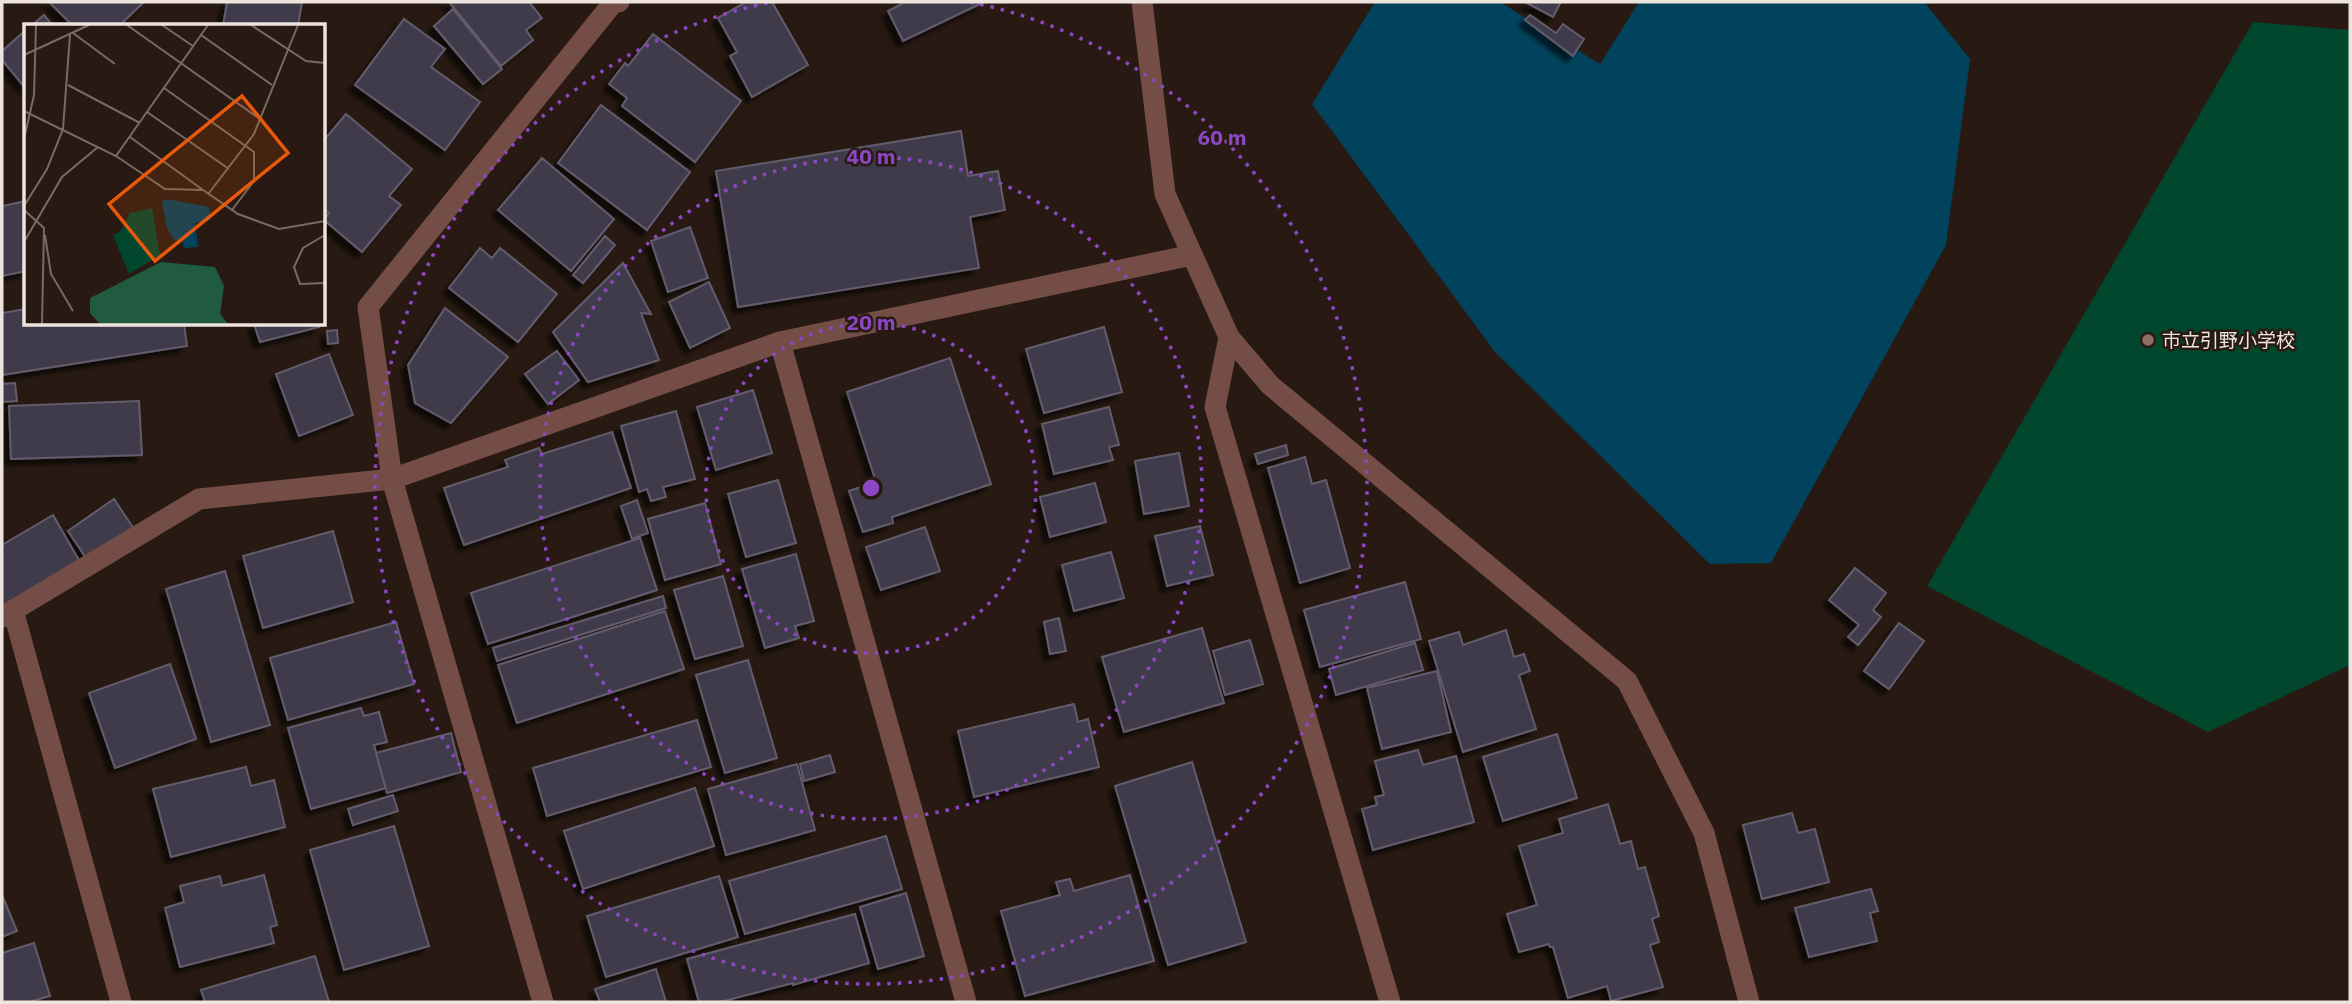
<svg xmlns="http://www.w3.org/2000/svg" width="2352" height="1004" viewBox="0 0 2352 1004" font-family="'IBM Plex Sans','Noto Sans JP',sans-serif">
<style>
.green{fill:#00472e}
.water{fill:#01425c}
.building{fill:#413b4b;stroke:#625c6d;stroke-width:2;filter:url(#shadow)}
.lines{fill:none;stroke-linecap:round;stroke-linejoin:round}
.minor{stroke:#744d46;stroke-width:21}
.ring{fill:none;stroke:#8c48c4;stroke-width:3.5;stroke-dasharray:3.5 7}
.education-dot{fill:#8d6e63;stroke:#281a12;stroke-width:2.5}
.labels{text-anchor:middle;stroke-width:5;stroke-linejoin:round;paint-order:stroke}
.poi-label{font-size:19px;fill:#eee4de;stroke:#281a12;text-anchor:start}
.inset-road{fill:none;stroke:#776b64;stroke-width:2}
.view{fill:#e8590c;fill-opacity:0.15;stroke:#e8590c;stroke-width:3.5}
.inset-edge{fill:none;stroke:#eee4de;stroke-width:3.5}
.centre{fill:#8c48c4;stroke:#281a12;stroke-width:3.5}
.ring-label{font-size:21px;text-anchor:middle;font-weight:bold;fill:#8c48c4;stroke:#281a12;stroke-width:5;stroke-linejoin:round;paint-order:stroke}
</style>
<defs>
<filter id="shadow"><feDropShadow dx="-6" dy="6" stdDeviation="2" flood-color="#0009"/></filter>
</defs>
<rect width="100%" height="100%" fill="#281a12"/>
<!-- green -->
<polygon class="green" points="2253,22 2350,30 2350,665 2208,732 1927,586"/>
<!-- water -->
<polygon class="water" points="1375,2 1500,2 1600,64 1639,2 1924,2 1970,59 1946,245 1771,563 1710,564 1495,352 1312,104"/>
<!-- building -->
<g class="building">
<polygon points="49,2 144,2 119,26 73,26"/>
<polygon points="227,2 302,2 298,26 223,26"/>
<polygon points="449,2 529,2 542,18 526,30 533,40 501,66"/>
<polygon points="746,2 772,2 808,65 752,97 730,56 737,52 718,18"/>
<polygon points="902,2 984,2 903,41 888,11 902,4"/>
<polygon points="1525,2 1561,2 1553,17"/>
<polygon points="453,9 502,69 483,84 434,26"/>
<polygon points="44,15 53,26 31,26"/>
<polygon points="1530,15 1556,33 1563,24 1584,39 1573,56 1525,20"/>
<polygon points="404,19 445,49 431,67 480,102 445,150 355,85"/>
<polygon points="26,30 26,89 2,60 2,51"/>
<polygon points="653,34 741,101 695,162 622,106 627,98 609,84 625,63 628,66"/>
<polygon points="601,105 690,172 647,230 558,163"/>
<polygon points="346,114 412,169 389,196 401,205 362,252 324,220 329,213 324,209 324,140"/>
<polygon points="961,131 968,176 998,171 1005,210 970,217 979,268 738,307 716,171"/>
<polygon points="542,158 614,219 571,271 498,210"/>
<polygon points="26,201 26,271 2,276 2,206"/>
<polygon points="690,227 708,278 668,292 651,241"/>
<polygon points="605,236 615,245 583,283 573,275"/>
<polygon points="480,248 492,258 500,248 557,294 518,342 449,288"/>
<polygon points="623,263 651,314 641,313 659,360 588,382 553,332"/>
<polygon points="709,282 730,328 690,348 669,302"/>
<polygon points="445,308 508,357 451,423 415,403 408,365"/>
<polygon points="26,309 26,324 184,324 187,346 2,375 2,313"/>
<polygon points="254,324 318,324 319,327 260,342"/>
<polygon points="1104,327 1122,392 1044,413 1026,349"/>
<polygon points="337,330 338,343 328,344 327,331"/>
<polygon points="557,351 579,380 548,404 525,374"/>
<polygon points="329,354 353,415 299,436 276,374"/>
<polygon points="950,358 991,484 892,517 893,523 863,532 849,491 876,482 847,392"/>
<polygon points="15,383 17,401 2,402 2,384"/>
<polygon points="753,390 772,453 716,470 697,407"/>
<polygon points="139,401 142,455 11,459 9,406"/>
<polygon points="1109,407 1119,445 1109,447 1113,460 1054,474 1042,424"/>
<polygon points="676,411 695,479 663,487 666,497 651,501 647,489 639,492 621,426"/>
<polygon points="612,432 631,488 464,545 444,488 508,467 505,460 539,448 542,454"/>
<polygon points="1286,445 1288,455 1258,464 1255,454"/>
<polygon points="1179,453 1189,506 1144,514 1135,461"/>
<polygon points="1305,457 1312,484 1326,480 1350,568 1300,583 1268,468"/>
<polygon points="778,480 796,543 746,557 728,494"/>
<polygon points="1095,483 1106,522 1050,537 1040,497"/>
<polygon points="114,499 134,529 88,561 68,531"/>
<polygon points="637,500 648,533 632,539 621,506"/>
<polygon points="705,503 721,564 665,580 648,519"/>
<polygon points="53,515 80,562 2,607 2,545"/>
<polygon points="1200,526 1213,575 1167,586 1155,536"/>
<polygon points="925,527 940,571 881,590 866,547"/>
<polygon points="333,531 353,602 263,628 243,556"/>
<polygon points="640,538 657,590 488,644 471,593"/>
<polygon points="1111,552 1124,598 1074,611 1062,565"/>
<polygon points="796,554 814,621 795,626 799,638 765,648 742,569"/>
<polygon points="1855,568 1886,593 1873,610 1881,617 1858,645 1848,637 1859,625 1829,600"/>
<polygon points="225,571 270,725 211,742 166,589"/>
<polygon points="723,576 743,646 695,659 674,590"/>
<polygon points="1405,582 1421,639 1320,667 1304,610"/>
<polygon points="663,596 666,608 497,661 493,648"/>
<polygon points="665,611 684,669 517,723 498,665"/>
<polygon points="1059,618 1066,651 1050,654 1044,622"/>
<polygon points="396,622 414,684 288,720 270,658"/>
<polygon points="1899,623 1924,641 1889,689 1864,671"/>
<polygon points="1202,628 1224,703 1124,732 1102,657"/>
<polygon points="1506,630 1514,657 1524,654 1530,671 1519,675 1536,729 1463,752 1429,641 1459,632 1463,645"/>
<polygon points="1250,640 1263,684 1225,695 1213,651"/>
<polygon points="1415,643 1423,670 1336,695 1329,669"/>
<polygon points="748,660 777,758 725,773 696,675"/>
<polygon points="170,664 196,739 115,768 89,693"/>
<polygon points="1437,671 1451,732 1382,749 1367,688"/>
<polygon points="1074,704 1078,722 1088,719 1099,767 974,797 958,731"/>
<polygon points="361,708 364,716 379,712 387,742 374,745 386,788 311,809 288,728"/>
<polygon points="697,720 711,767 547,816 533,768"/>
<polygon points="451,733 461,772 387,793 376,753"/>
<polygon points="1557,734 1577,798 1503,821 1483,757"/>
<polygon points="1418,750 1423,765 1456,756 1474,822 1373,850 1362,809 1377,805 1375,797 1384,795 1375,761"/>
<polygon points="830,755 835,772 804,781 800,764"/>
<polygon points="1192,762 1246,942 1168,965 1115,786"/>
<polygon points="797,764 815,830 726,855 708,789"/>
<polygon points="246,767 251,786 274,780 285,827 171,857 153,789"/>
<polygon points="695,788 714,846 583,889 564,831"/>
<polygon points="393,795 398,811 353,825 348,809"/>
<polygon points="1608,804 1620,844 1631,841 1638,869 1645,867 1659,916 1652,919 1659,942 1650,945 1663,987 1611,1001 1607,986 1568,998 1553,947 1550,947 1549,944 1519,952 1507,914 1537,905 1519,846 1563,833 1559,819"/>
<polygon points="1792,813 1798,833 1815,829 1829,882 1762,899 1743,825"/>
<polygon points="394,826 429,946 344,970 310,850"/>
<polygon points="886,836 902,889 745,934 729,881"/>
<polygon points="264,875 277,925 270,927 274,943 180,967 165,908 184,902 180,886 220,876 222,886"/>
<polygon points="1130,875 1154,961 1025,996 1001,911 1060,895 1056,882 1070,879 1074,891"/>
<polygon points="719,876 738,937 606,977 587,916"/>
<polygon points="1871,889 1878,911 1870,913 1877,941 1809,957 1795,908"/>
<polygon points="906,893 924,956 878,969 860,907"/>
<polygon points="2,895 17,931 2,937"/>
<polygon points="855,914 869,963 793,985 793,983 720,1002 699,1002 687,959"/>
<polygon points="34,943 50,996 29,1002 2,1002 2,953"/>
<polygon points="315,956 329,1002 205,1002 201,990"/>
<polygon points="656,969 666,1002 600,1002 595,989"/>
</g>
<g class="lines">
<!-- minor -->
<g class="minor">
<polyline points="1142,2 1165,194 1229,337 1270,385 1627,681 1704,833 1749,1002"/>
<polyline points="1229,337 1215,407 1390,1002"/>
<polyline points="780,342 966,1002"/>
<polyline points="13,610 121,1002"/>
<polyline points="2,617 199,499 392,479 780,342 1192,255"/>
<polyline points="543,1002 392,479 368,307 613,3 619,2"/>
</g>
</g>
<!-- distance rings -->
<g class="ring">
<circle cx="871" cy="488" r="165"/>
<circle cx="871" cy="488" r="331"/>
<path d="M970 2A496 496 0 1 1 772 2"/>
</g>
<!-- markers -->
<circle class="education-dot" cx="2148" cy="340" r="7"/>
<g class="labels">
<!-- poi labels -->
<g class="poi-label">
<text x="2162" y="347">市立引野小学校</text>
</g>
</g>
<!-- overview -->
<g transform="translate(24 24)">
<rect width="301" height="301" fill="#281a12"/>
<path d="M128 184 136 231 105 250 89 211 96 208 106 189Z" fill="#00472e"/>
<path d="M137 238 191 243 200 262 196 290 204 300H76L66 289V274Z" fill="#205a41"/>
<path d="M142 175 185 183 187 196 171 199 174 223 160 224 158 217 150 216 143 204 138 178Z" fill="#01425c"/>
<path class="inset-road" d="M103 1 236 95M138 1 169 22M227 1 282 37 301 39M49 9 91 40M177 11 248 61M0 31 65 1M44 61 116 99M140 64 230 128V157L208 186M0 87 92 132 141 165 179 166 214 190 255 205 301 197M123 88 205 145M106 113 179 166M0 115 10 71 12 1M92 132 184 1M185 169 230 110 274 1M0 182 23 145 39 105 46 11M0 186 20 204 18 300M21 211 27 250 49 287M301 211 279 224 270 243 276 260 301 259M0 218 38 153 74 123"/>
<path class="view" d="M218 72 264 129 131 237 85 180Z"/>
<rect width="301" height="301" class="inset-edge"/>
</g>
<circle cx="871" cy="488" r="10" class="centre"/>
<g class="ring-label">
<text x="1222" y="145">60 m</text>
<text x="871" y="164">40 m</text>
<text x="871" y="330">20 m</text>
</g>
<!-- border -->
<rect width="2352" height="1004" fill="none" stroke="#eee4de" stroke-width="7"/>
</svg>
